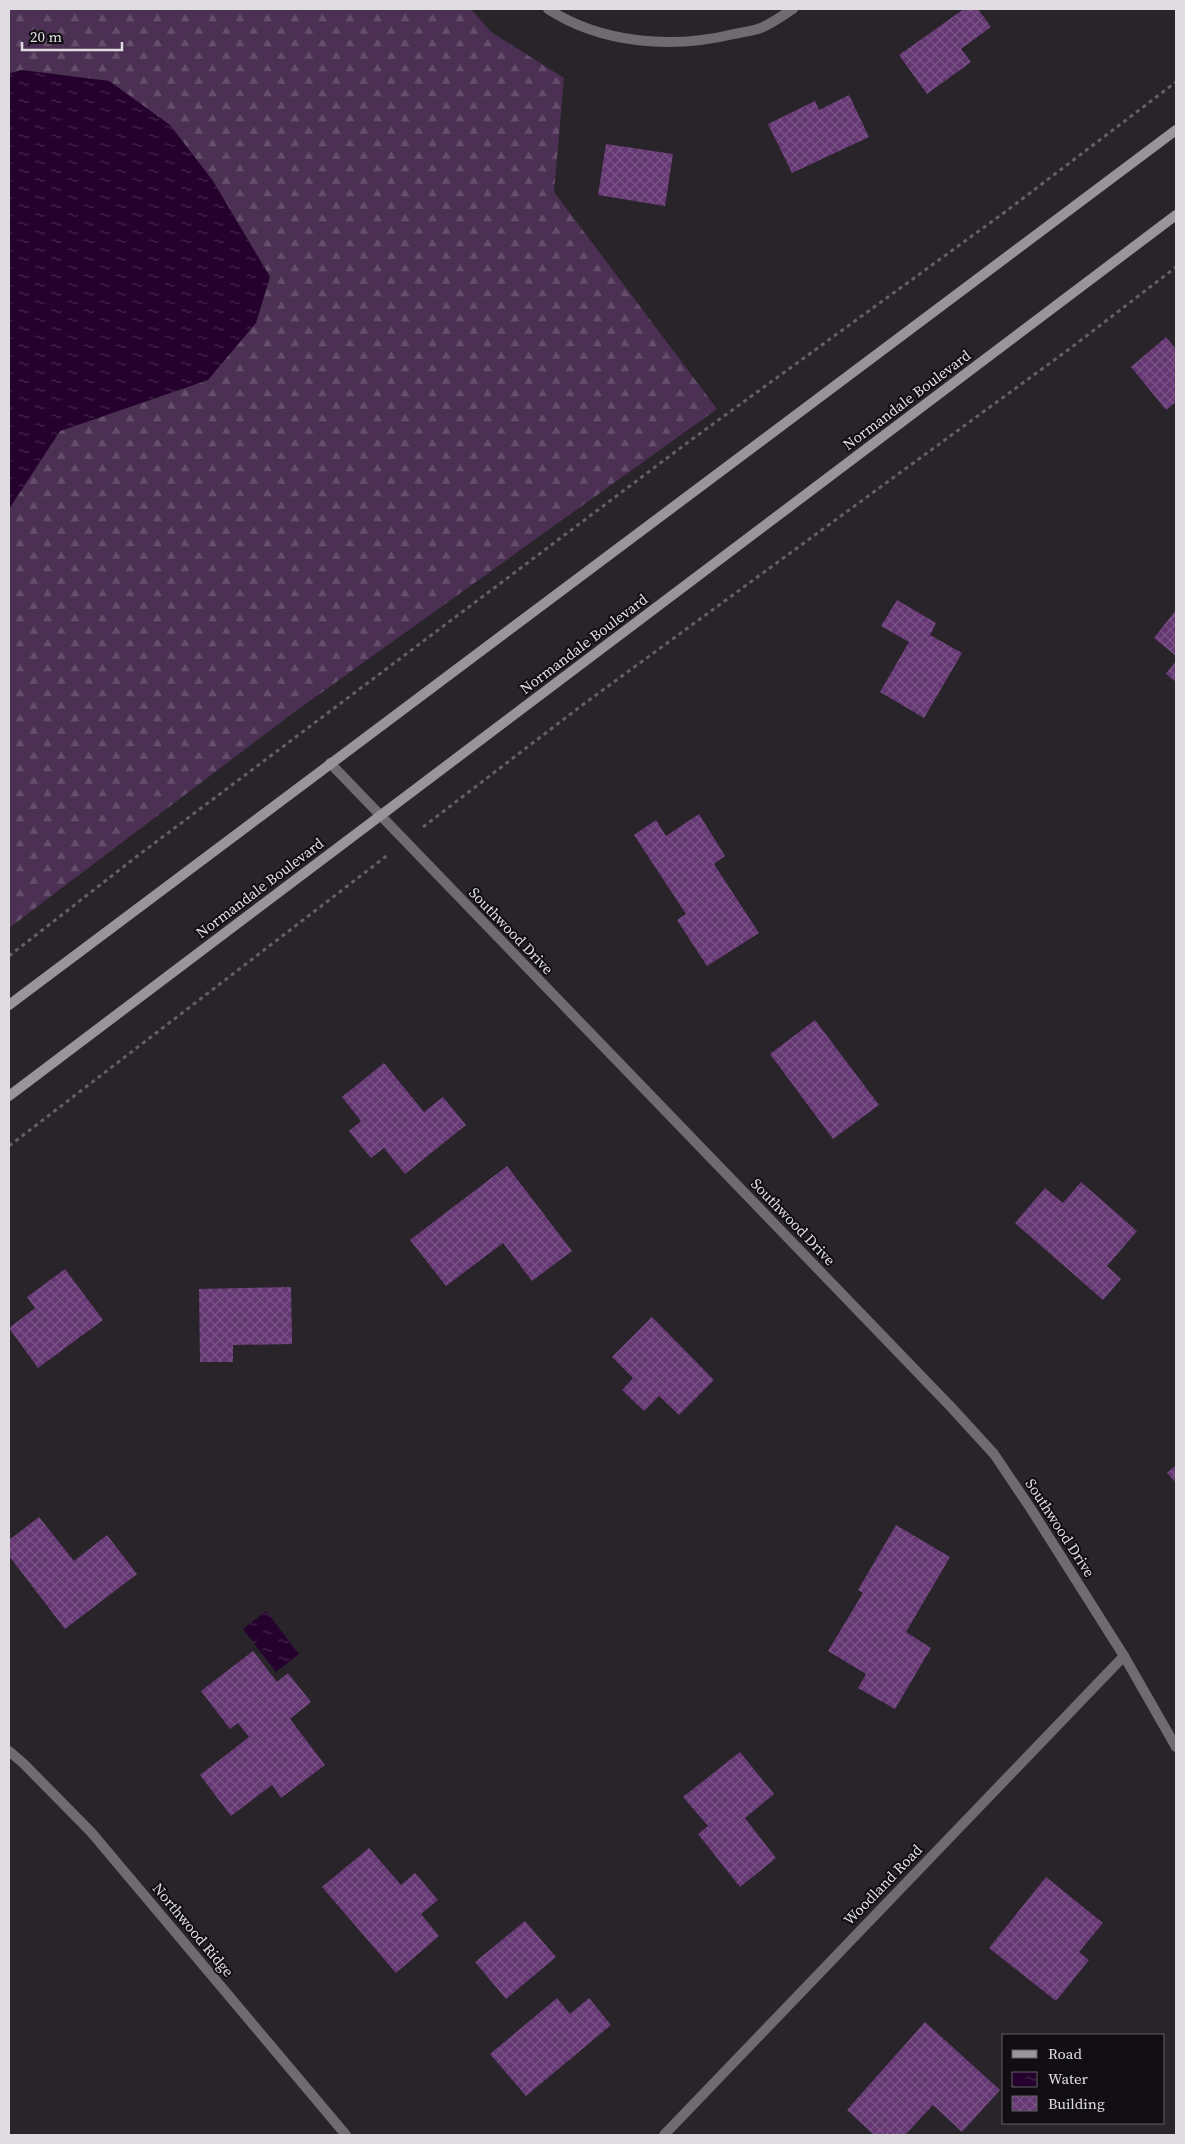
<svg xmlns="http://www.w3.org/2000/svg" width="1185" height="2144" viewBox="0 0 1185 2144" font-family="'Source Serif 4',serif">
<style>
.forest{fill:url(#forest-firs)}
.water{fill:url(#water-ripples)}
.building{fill:url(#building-cross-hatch)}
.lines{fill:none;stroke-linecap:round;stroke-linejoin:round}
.path{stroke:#646166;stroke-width:3;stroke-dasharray:4 4;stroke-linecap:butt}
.street{stroke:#6f6c70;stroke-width:10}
.secondary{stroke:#99959a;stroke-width:10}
.labels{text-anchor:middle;stroke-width:4;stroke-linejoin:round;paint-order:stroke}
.street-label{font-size:15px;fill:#e0dde1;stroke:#100e11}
</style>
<defs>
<pattern id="forest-firs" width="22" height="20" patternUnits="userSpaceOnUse" patternTransform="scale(1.25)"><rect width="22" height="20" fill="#4b3053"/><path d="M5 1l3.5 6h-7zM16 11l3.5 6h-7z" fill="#654e6b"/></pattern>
<pattern id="water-ripples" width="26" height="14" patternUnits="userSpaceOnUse" patternTransform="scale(1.25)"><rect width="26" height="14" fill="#25022e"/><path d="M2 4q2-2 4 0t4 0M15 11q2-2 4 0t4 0" fill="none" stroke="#44264c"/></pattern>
<pattern id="building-cross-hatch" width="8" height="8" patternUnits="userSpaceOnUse" patternTransform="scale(1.25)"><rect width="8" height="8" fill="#653773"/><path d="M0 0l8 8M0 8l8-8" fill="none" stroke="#7b5487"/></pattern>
</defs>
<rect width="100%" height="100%" fill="#28242a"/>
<!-- forest -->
<polygon class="forest" points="9,9 471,9 491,32 564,78 554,192 717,409 293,713 9,928 9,509 60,431 208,380 270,277 213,181 170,125 109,81 21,70 9,73"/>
<!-- water -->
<g class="water">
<polygon points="21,70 109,81 170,125 213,181 270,277 256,323 208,380 60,431 9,509 9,74"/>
<polygon points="266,1611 299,1654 276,1672 243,1629"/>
</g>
<!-- building -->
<g class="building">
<polygon points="964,9 978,9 991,27 961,49 971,62 927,94 899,55"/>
<polygon points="849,95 869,137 792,173 768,124 815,101 819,110"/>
<polygon points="606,144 673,154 665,206 598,195"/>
<polygon points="1166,337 1176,349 1176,402 1166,410 1131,367"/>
<polygon points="897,600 936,623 930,635 962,653 924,718 880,692 909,642 881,626"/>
<polygon points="1176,610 1176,656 1154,638"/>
<polygon points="1176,661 1176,682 1166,674"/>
<polygon points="699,814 725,856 714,864 759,933 707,966 677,920 686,914 634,835 656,820 666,836"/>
<polygon points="815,1020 879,1105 833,1139 770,1054"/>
<polygon points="384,1063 424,1112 443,1097 466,1125 405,1174 384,1148 371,1158 349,1131 361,1121 342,1097"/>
<polygon points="507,1166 572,1251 532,1281 503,1243 446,1286 410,1240"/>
<polygon points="1081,1182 1137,1231 1107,1266 1121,1279 1103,1300 1015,1223 1045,1188 1063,1203"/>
<polygon points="65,1269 103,1320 38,1368 9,1328 35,1308 27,1297"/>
<polygon points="291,1287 292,1344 233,1345 233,1362 200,1362 199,1289"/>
<polygon points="652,1317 714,1380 679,1415 659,1396 644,1411 622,1390 633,1378 612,1357"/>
<polygon points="1176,1465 1176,1483 1167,1473"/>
<polygon points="39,1517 74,1561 107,1535 137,1574 65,1629 9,1556 9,1540"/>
<polygon points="896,1525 950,1557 906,1632 931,1648 895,1709 858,1688 866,1674 828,1651 863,1593 858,1590"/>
<polygon points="253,1651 277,1682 288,1673 311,1702 290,1719 325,1765 281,1798 272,1785 231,1816 200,1775 249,1737 238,1723 230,1729 201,1691"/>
<polygon points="740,1752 774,1794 745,1818 776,1858 740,1887 698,1834 708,1826 683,1797"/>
<polygon points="369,1848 401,1885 415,1873 438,1900 421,1914 439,1936 396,1973 322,1887"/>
<polygon points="1046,1877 1103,1923 1079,1952 1089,1960 1056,2001 989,1948"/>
<polygon points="525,1921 556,1957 506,1999 475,1962"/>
<polygon points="557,1998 570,2014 589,1998 611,2025 526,2096 490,2054"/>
<polygon points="925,2022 1000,2090 962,2132 933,2105 905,2135 874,2135 847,2110"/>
</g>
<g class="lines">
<!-- path -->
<g class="path">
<polyline points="423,827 581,706 1072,347 1176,267"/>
<polyline points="9,956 136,857 691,440 1005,212 1176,82"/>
<polyline points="9,1146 389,854"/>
</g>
<!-- street -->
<g class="street">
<path d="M548 9C602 44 673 49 734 34 743 32 755 31 763 27 774 22 783 15 793 9"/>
<polyline points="330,763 951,1407 994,1454 1031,1509 1124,1656 1176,1747"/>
<polyline points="9,1751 24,1764 91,1832 346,2135"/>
<polyline points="664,2135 1124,1656"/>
</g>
<!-- secondary -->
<g class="secondary">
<polyline points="9,1005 1176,130"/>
<polyline points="9,1096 1176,215"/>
</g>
</g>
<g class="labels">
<!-- street labels -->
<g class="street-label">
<text transform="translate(907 400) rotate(-37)" y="5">Normandale Boulevard</text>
<text transform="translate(584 644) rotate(-37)" y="5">Normandale Boulevard</text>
<text transform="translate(260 888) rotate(-37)" y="5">Normandale Boulevard</text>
<text transform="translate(511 931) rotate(46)" y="5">Southwood Drive</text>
<text transform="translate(793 1222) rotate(46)" y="5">Southwood Drive</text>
<text transform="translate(1060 1528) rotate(57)" y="5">Southwood Drive</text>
<text transform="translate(883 1885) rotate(-46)" y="5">Woodland Road</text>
<text transform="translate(193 1930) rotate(50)" y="5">Northwood Ridge</text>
</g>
</g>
<!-- border -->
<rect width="1185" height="2144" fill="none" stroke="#e0dde1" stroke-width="20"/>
<!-- legend -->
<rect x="1002" y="2034" width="162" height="90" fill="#100e11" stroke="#636164"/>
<rect x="1012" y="2050" width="25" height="8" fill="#99959a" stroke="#636164"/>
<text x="1048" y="2059" font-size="15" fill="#e0dde1">Road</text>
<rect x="1012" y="2072" width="25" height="15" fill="url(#water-ripples)" stroke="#636164"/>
<text x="1048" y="2084" font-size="15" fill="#e0dde1">Water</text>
<rect x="1012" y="2096" width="25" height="15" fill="url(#building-cross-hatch)" stroke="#636164"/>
<text x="1048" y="2109" font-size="15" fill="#e0dde1">Building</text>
<!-- scale -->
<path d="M22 42v8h100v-8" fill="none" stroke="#e0dde1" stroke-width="2.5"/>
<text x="30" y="42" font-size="15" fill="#e0dde1" stroke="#100e11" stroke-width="4" paint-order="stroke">20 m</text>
</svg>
